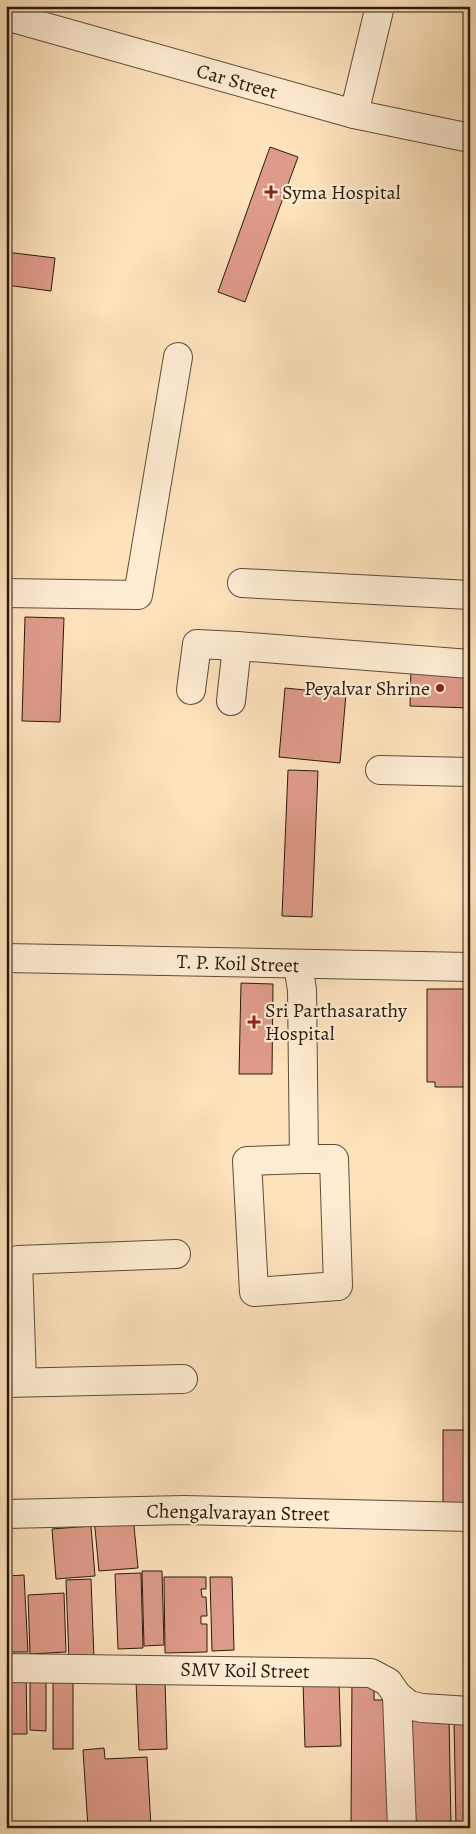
<svg xmlns="http://www.w3.org/2000/svg" width="476" height="1834" viewBox="0 0 476 1834" font-family="Alegreya,serif">
<style>
.building{fill:#df9b8a;stroke:#291b0d}
.lines{fill:none;stroke-linecap:round;stroke-linejoin:round}
.minor-casing{stroke:#5e4d39;stroke-width:30}
.minor{stroke:#feecd3;stroke-width:28}
.poi-dot{fill:#8f2418;stroke:#feecd3;stroke-width:2}
.labels{text-anchor:middle;stroke-width:4.5;stroke-linejoin:round;paint-order:stroke}
.street-label{font-size:20px;fill:#291b0d;stroke:#feecd3}
.poi-label{font-size:20px;fill:#291b0d;stroke:#feecd3;text-anchor:start}
</style>
<rect width="100%" height="100%" fill="#fde2bc"/>
<filter id="stains"><feTurbulence type="fractalNoise" baseFrequency=".004" numOctaves="4"/><feColorMatrix values="0 0 0 0 .2 0 0 0 0 .09 0 0 0 0 .02 0 0 0 .5 -.17"/></filter>
<radialGradient id="worn" r=".72"><stop offset=".6" stop-color="#630" stop-opacity="0"/><stop offset="1" stop-color="#630" stop-opacity=".3"/></radialGradient>
<!-- building -->
<g class="building">
<polygon points="270,147 298,157 245,302 218,292"/>
<polygon points="6,252 55,258 51,291 6,285"/>
<polygon points="25,617 64,618 60,722 22,721"/>
<polygon points="411,668 470,671 470,708 410,706"/>
<polygon points="285,688 346,694 340,763 279,757"/>
<polygon points="288,770 318,771 312,917 282,916"/>
<polygon points="241,983 273,984 272,1074 239,1074"/>
<polygon points="427,989 470,989 470,1087 435,1087 435,1082 427,1082"/>
<rect x="443" y="1430" width="27" height="80"/>
<polygon points="133,1515 138,1568 99,1571 94,1518"/>
<polygon points="91,1526 95,1576 56,1579 52,1529"/>
<polygon points="142,1571 162,1571 164,1645 144,1646"/>
<polygon points="141,1573 143,1648 118,1649 115,1574"/>
<polygon points="24,1575 28,1652 10,1652 7,1576"/>
<polygon points="164,1577 206,1577 206,1589 201,1589 202,1597 206,1597 207,1616 201,1616 201,1624 207,1624 207,1652 165,1653"/>
<polygon points="210,1577 232,1577 234,1650 212,1651"/>
<polygon points="91,1579 94,1659 69,1660 66,1580"/>
<polygon points="64,1593 66,1652 30,1654 28,1595"/>
<rect x="53" y="1668" width="20" height="81"/>
<polygon points="6,1671 26,1671 27,1734 6,1734"/>
<polygon points="30,1671 46,1671 46,1731 30,1730"/>
<polygon points="352,1677 374,1686 374,1700 390,1700 388,1824 351,1824"/>
<polygon points="165,1680 167,1749 139,1750 136,1681"/>
<polygon points="339,1681 341,1746 305,1747 303,1682"/>
<polygon points="410,1719 449,1719 451,1826 411,1826"/>
<polygon points="470,1719 470,1826 456,1826 454,1720"/>
<polygon points="104,1748 105,1759 147,1757 151,1827 88,1828 83,1750"/>
</g>
<g class="lines">
<defs>
<g id="minor">
<polyline points="6,16 354,114 470,138"/>
<polyline points="354,114 380,6"/>
<polyline points="242,583 470,595"/>
<polyline points="6,593 138,595 178,357"/>
<polyline points="191,690 197,644 237,646"/>
<polyline points="231,701 237,646 470,664"/>
<polyline points="380,770 470,772"/>
<polyline points="6,958 470,967"/>
<polyline points="298,965 302,990 304,1159"/>
<polygon points="304,1159 334,1159 338,1286 254,1292 247,1161"/>
<polyline points="22,1382 18,1260 176,1254"/>
<polyline points="6,1383 183,1379"/>
<polyline points="6,1514 184,1510 470,1517"/>
<polyline points="6,1668 371,1673 388,1682 397,1695 409,1705 422,1708 470,1711"/>
<polyline points="397,1695 402,1828"/>
</g>
</defs>
<!-- minor casing -->
<use href="#minor" class="minor-casing"/>
<!-- minor -->
<use href="#minor" class="minor"/>
</g>
<!-- markers -->
<g class="poi-dot">
<path d="M268.5 184.5h5v5h5v5h-5v5h-5v-5h-5v-5h5z"/>
<circle cx="440" cy="688" r="5"/>
<path d="M251.5 1014.5h5v5h5v5h-5v5h-5v-5h-5v-5h5z"/>
</g>
<g class="labels">
<!-- street labels -->
<g class="street-label">
<text transform="translate(237 81) rotate(16)" y="7">Car Street</text>
<text transform="translate(238 963) rotate(2)" y="7">T. P. Koil Street</text>
<text transform="translate(238 1512) rotate(1)" y="7">Chengalvarayan Street</text>
<text transform="translate(245 1670) rotate(1)" y="7">SMV Koil Street</text>
</g>
<!-- poi labels -->
<g class="poi-label">
<text x="282" y="199">Syma Hospital</text>
<text x="430" y="695" text-anchor="end">Peyalvar Shrine</text>
<text x="265" y="1017">Sri Parthasarathy<tspan x="265" dy="23">Hospital</tspan></text>
</g>
</g>
<!-- margin -->
<rect width="476" height="1834" fill="none" stroke="#fde2bc" stroke-width="25"/>
<rect x="8" y="8" width="461" height="1819" fill="none" stroke="#291b0d" stroke-width="2.5"/>
<rect x="12" y="12" width="451" height="1809" fill="none" stroke="#291b0d"/>
<rect width="100%" height="100%" filter="url(#stains)"/>
<rect width="100%" height="100%" fill="url(#worn)"/>
</svg>
